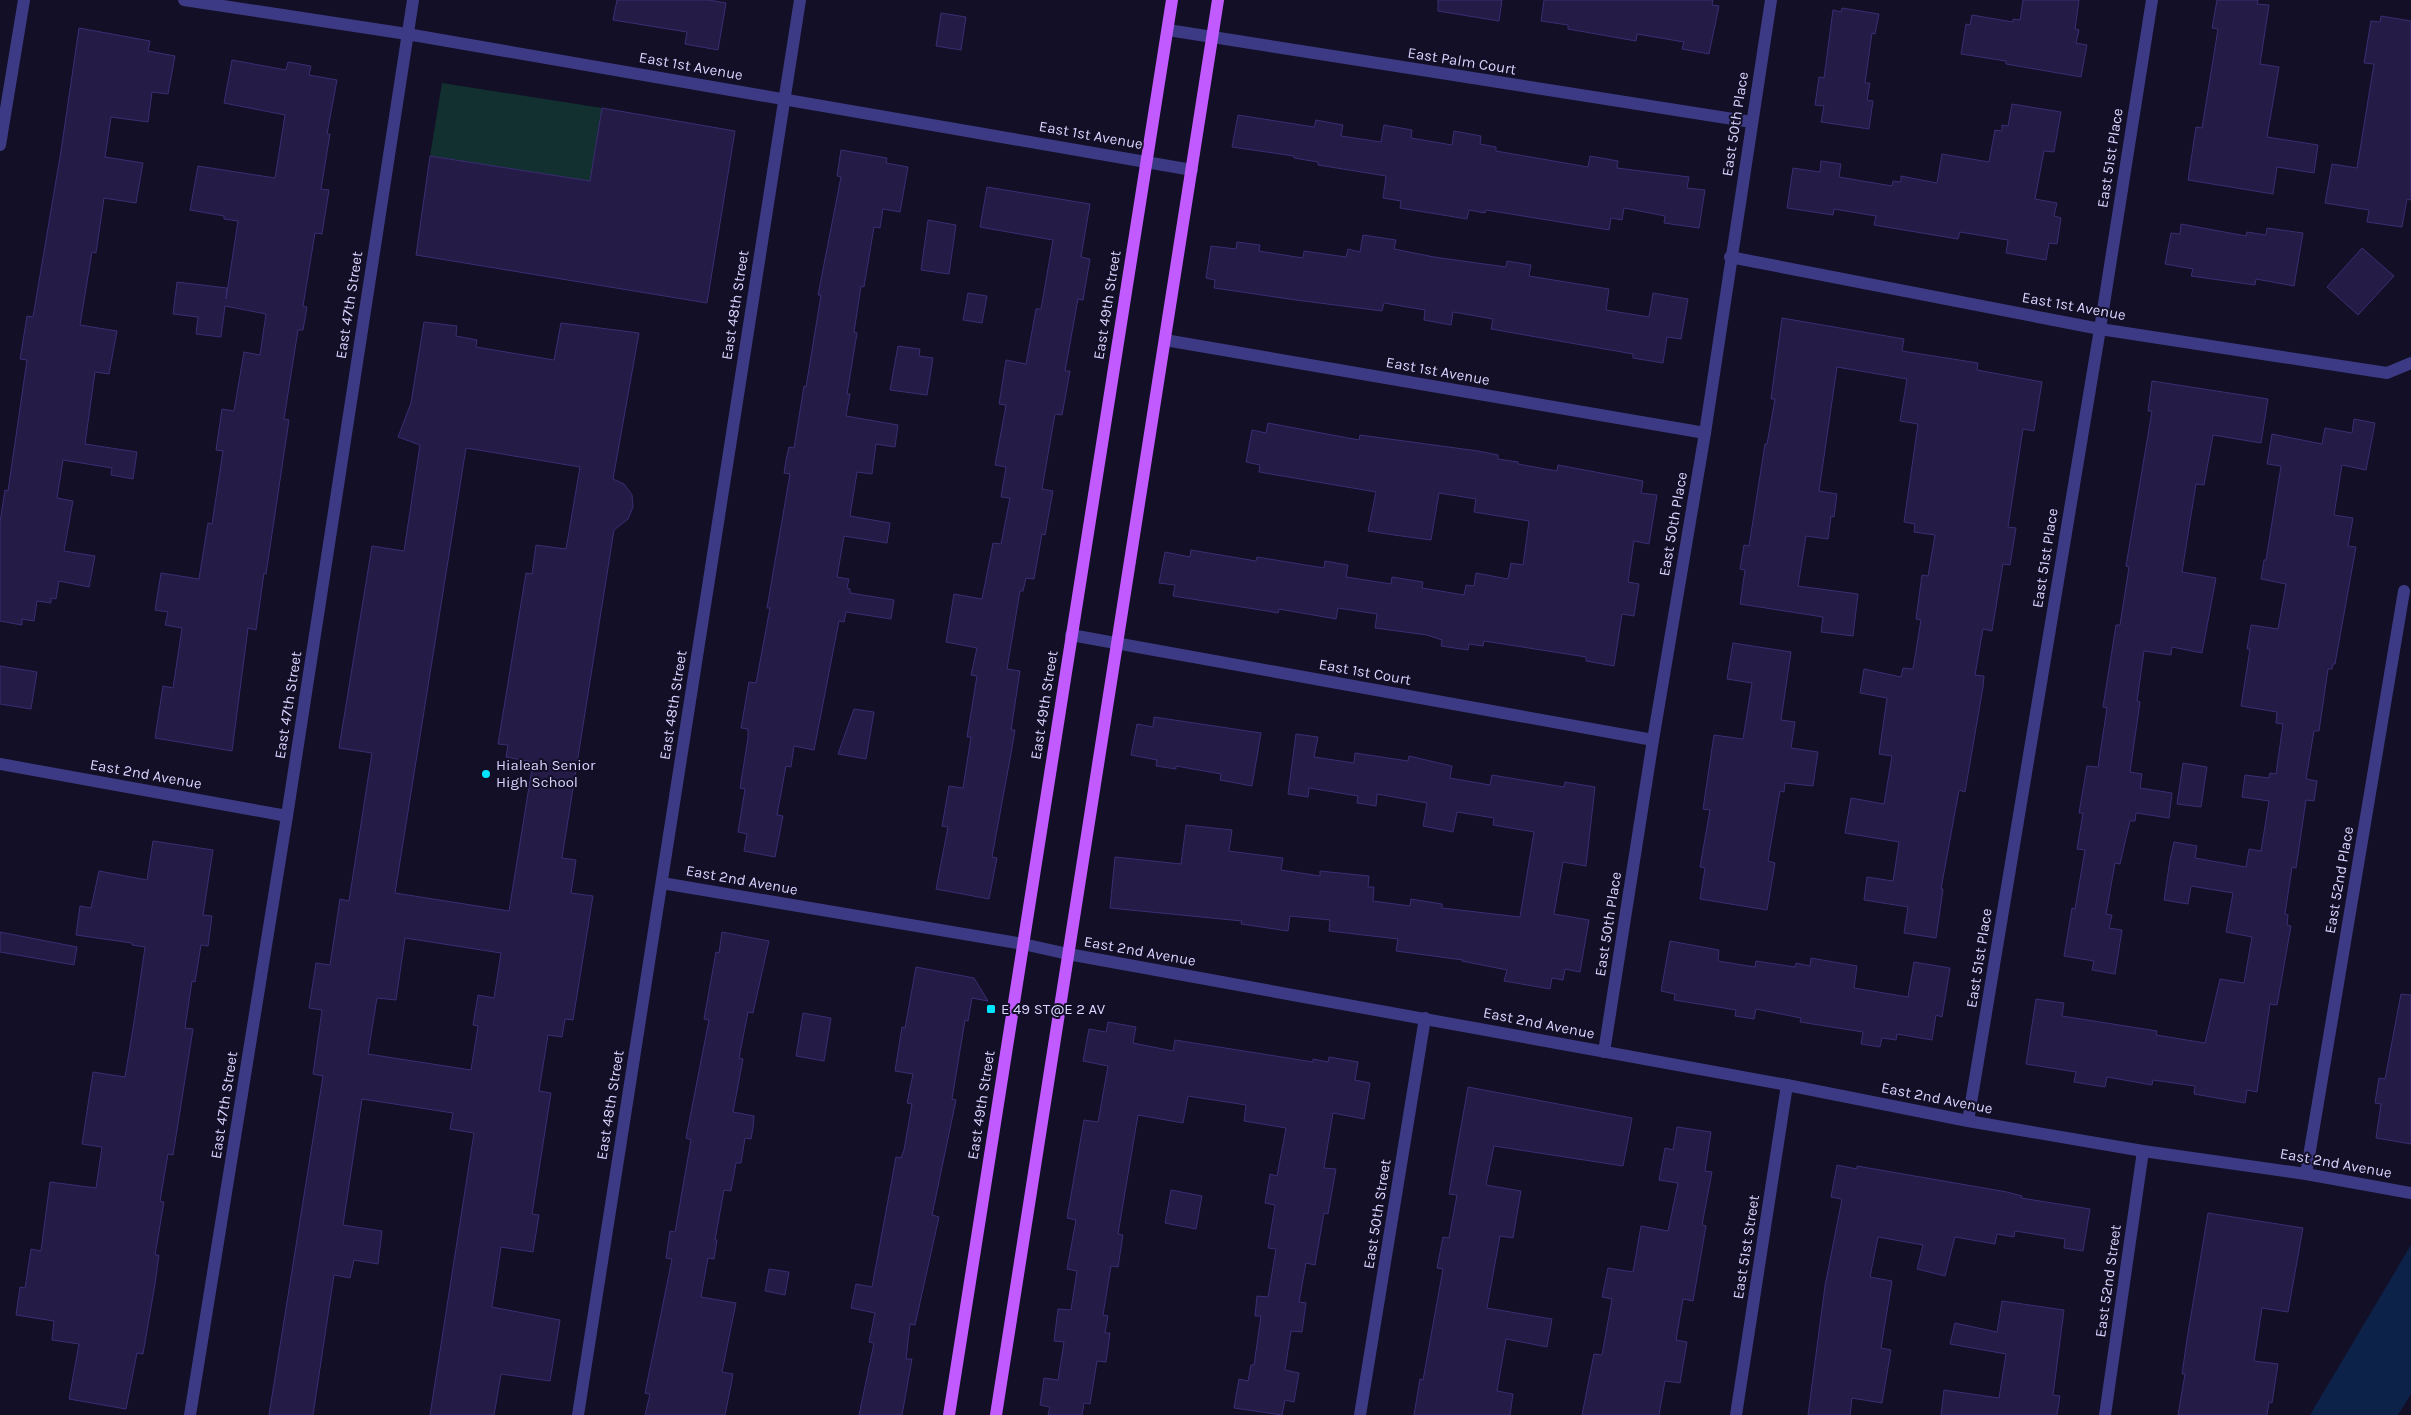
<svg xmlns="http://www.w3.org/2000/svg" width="2411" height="1415" viewBox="0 0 2411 1415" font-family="Karla,sans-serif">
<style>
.green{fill:#12302f}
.water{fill:#0c2248}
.building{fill:#241b47;stroke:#3b2d73;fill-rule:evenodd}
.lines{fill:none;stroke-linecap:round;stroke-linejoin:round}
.street{stroke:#3d3a85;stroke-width:12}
.primary{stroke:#c25bff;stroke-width:12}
.poi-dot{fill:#00e5ff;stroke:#130f26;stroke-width:2}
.labels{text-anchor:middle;stroke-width:4;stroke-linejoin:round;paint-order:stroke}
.street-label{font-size:15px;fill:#d9d4ff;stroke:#130f26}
.poi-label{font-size:15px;fill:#d9d4ff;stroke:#130f26;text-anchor:start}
</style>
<rect width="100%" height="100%" fill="#130f26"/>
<!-- green -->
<polygon class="green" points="442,83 602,108 590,181 430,156"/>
<!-- water -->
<polygon class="water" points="2411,1245 2411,1394 2398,1415 2310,1415"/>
<!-- building -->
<g class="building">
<polygon points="617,0 709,0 726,3 718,50 685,44 687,32 613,20"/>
<polygon points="1438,0 1502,0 1499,21 1438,11"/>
<polygon points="1544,0 1713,0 1712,5 1719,6 1709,54 1682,49 1684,42 1637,34 1636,41 1568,29 1568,25 1541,21"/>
<polygon points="2023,0 2079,0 2075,29 2079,30 2076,43 2087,45 2081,77 2006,64 2006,61 1961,54 1966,24 1970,25 1972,15 2013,22 2013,19 2020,20"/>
<polygon points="2217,0 2258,0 2257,4 2269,5 2260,64 2279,67 2267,137 2318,145 2314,173 2277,167 2273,194 2188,180 2196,127 2202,128 2218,29 2212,28"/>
<polygon points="1842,8 1879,14 1875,34 1872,33 1865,83 1870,83 1867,100 1873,101 1869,129 1821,122 1824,106 1815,105 1819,77 1824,78 1833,10 1841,12"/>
<polygon points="941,13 966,17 961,50 936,46"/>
<polygon points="2381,16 2411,21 2411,200 2407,199 2402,227 2367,222 2369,210 2325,203 2332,164 2357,168 2374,64 2364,63 2371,21 2380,22"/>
<polygon points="79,28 150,41 148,51 175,56 168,94 152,92 148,122 111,117 105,157 143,163 136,203 104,198 96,253 92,252 80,325 117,331 109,374 95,372 85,444 137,452 133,479 111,475 112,468 63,460 57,498 73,501 64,551 95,556 89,587 59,581 56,599 51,598 51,603 37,601 34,621 22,619 22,625 0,621 0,522 5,490 8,491 27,360 20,359 27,316 33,317 61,151"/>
<polygon points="232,60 286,70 288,62 311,66 309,75 337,80 327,134 330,134 321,189 329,190 322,234 315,233 303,306 307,307 303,330 298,330 284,419 289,420 266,574 264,573 256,630 248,628 232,751 155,738 163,686 173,688 182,628 165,625 168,612 155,610 161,573 199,579 208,523 212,524 223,451 216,450 222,409 234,411 244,352 260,355 266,314 225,306 221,337 196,334 198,317 173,314 177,282 227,288 226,299 238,221 224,219 224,216 190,210 198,166 275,178 285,115 224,103"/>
<polygon points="2012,104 2061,112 2054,152 2044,151 2035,199 2057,203 2054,216 2061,218 2057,244 2049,243 2046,260 2006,253 2008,240 1960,232 1958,239 1874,225 1876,216 1834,209 1833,215 1787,208 1793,168 1820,172 1821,161 1841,164 1839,177 1892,186 1893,181 1901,182 1901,176 1937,183 1942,154 1989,162 1995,130 2002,131 2002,125 2008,126"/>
<polygon points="602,108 735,131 707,303 416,255 430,156 590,181"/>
<polygon points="1238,115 1314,127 1316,120 1343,125 1341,136 1381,142 1384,125 1412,130 1411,138 1452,145 1454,131 1481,136 1480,144 1496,147 1496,151 1588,167 1590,156 1618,161 1617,168 1689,177 1687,188 1705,190 1699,228 1664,223 1665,216 1624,208 1622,220 1611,218 1609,230 1486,210 1485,213 1469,210 1467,219 1400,208 1401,201 1383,198 1386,176 1318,165 1318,162 1294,158 1294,156 1232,147"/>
<polygon points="841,150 887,158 886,163 908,167 900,212 883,209 880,228 874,227 864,287 861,286 854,332 857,333 847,394 850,394 846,416 898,425 895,447 876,444 872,474 857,472 850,516 890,523 887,543 844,536 837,577 849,579 847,588 850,589 850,593 894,600 891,619 846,612 844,622 839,621 814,750 794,746 791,767 786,766 777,815 783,816 775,857 744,851 747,834 738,832 745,789 740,788 748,738 748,729 741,728 749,682 756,683 770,608 767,608 790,474 784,473 786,460 789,447 794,448 804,386 806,387 821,295 818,295 841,177 837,176"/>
<polygon points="987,187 1090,204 1081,257 1090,259 1083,300 1078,299 1065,371 1070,371 1062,415 1055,414 1042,489 1053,491 1045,535 1042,534 1034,579 1026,578 1023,591 1020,591 1007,669 1020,671 1011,730 1015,730 1010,759 992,857 997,858 989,899 936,889 948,827 942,826 949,786 963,788 971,737 967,737 977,676 971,675 977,648 946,642 954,594 982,599 993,543 1001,544 1010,498 1001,497 1006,467 995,465 1006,405 999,404 1006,360 1026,364 1036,309 1041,309 1053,240 980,227"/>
<polygon points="928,220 956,225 949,274 921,270"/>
<polygon points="2181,224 2246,236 2247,232 2266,235 2267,228 2303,233 2294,286 2256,279 2255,285 2191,276 2193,269 2165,264 2171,233 2180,234"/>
<polygon points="1363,235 1396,240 1394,249 1434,257 1506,267 1507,261 1531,265 1529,276 1609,289 1606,310 1649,317 1653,293 1688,299 1681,339 1667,337 1663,363 1633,358 1633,354 1491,329 1493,319 1453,312 1451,325 1424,320 1425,310 1384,303 1382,311 1296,300 1214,288 1215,280 1206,278 1211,246 1236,249 1237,242 1260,245 1259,251 1303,258 1304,251 1346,257 1348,249 1360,252"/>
<polygon points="2362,248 2394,276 2358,315 2327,287"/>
<polygon points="968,293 987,296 982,323 963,320"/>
<polygon points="1782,318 1904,339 1902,351 1978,363 1977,370 2042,382 2034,431 2023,429 2008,527 2016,528 2010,565 2003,564 1992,631 1983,629 1975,675 1984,676 1983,687 1965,792 1959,790 1941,889 1943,889 1936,938 1904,933 1908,907 1864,900 1867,877 1893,881 1899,842 1845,833 1851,798 1884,804 1892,756 1879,754 1887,698 1860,693 1864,669 1901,677 1903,668 1913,669 1921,620 1916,619 1922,575 1928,576 1935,535 1914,532 1915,524 1904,522 1918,424 1900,421 1907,379 1837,367 1819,491 1837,494 1834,517 1831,516 1828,539 1806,536 1798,586 1858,594 1853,636 1821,632 1823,617 1740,604 1745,570 1740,569 1744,545 1749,546 1765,444 1767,444 1775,399 1771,399"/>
<path d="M424 322 457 326 456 336 477 340 476 347 554 360 561 323 639 333 613 479 624 484 632 495 633 507 628 519 614 530 562 858 576 860 571 893 593 896 573 1020 565 1019 562 1037 548 1035 539 1091 551 1093 532 1214 539 1215 533 1252 501 1247 492 1307 560 1320 550 1381 501 1374 494 1415H430L474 1133 450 1129 453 1113 362 1099 343 1225 382 1231 378 1264 354 1260 350 1278 334 1275 313 1415H269L323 1076 313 1074 322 1010 309 1008 316 963 330 965 340 899 349 901 372 753 339 748 372 546 404 551 420 445 398 437 411 403ZM466 448 580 467 566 549 536 545 532 574 526 573 498 744 508 745 506 757 533 762 509 911 395 893ZM405 938 501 953 494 998 478 995 473 1025 478 1026 471 1070 368 1054 377 998 396 1000Z"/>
<polygon points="898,346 920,349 919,356 933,358 927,395 890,390"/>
<polygon points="2152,381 2268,399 2261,443 2213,435 2204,485 2196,484 2182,572 2216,578 2202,653 2172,647 2171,655 2144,651 2137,701 2140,702 2130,772 2142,774 2140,788 2172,793 2169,818 2136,813 2135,821 2130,821 2120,864 2115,863 2106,914 2112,915 2109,928 2122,930 2115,974 2092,970 2094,961 2064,956 2072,908 2075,909 2085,850 2077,849 2083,813 2079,813 2087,766 2098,767 2107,708 2103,707 2116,625 2120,625 2129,567 2126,566 2152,411 2148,411"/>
<polygon points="2354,419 2375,423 2366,470 2342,465 2334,515 2353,518 2348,546 2356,547 2335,664 2333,664 2332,669 2328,669 2319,731 2314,731 2306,779 2317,781 2314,801 2306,800 2296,868 2292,867 2285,914 2288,915 2287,925 2291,926 2277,1005 2270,1004 2257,1092 2247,1090 2245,1103 2194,1094 2195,1086 2153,1080 2152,1085 2107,1077 2105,1087 2074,1082 2076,1072 2026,1064 2036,999 2064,1003 2062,1016 2157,1031 2156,1035 2205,1043 2220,979 2244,983 2252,937 2226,932 2233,893 2191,886 2188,904 2164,900 2170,860 2174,842 2197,846 2195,858 2246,867 2249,849 2261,851 2269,801 2242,797 2245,775 2269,778 2270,773 2276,774 2283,724 2276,723 2277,712 2241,706 2250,649 2247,649 2251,625 2278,629 2286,584 2261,579 2264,560 2266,560 2281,466 2267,464 2272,434 2322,444 2325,428 2352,433"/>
<polygon points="1268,423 1359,440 1360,435 1478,451 1498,455 1498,459 1518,462 1518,464 1557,471 1558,465 1643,481 1641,493 1657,495 1649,544 1634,541 1628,582 1639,584 1634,616 1622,614 1614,666 1586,661 1586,657 1484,641 1483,646 1469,644 1468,650 1441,646 1442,640 1427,635 1375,628 1377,614 1338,608 1336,619 1279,609 1278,613 1267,611 1173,596 1175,585 1159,583 1165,552 1190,557 1191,550 1256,561 1257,557 1324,568 1325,561 1348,565 1346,577 1391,584 1392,577 1423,582 1422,588 1464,595 1466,585 1474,586 1476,573 1508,579 1511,563 1523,565 1529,521 1474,512 1476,499 1439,493 1431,540 1394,535 1368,531 1376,492 1259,472 1260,465 1246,462 1252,430 1266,433"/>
<polygon points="1733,643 1791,652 1781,720 1795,722 1791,748 1818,752 1813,786 1785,783 1784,792 1780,791 1768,861 1775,863 1767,910 1700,899 1705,868 1700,867 1710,810 1703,809 1714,735 1743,739 1752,683 1727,679"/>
<polygon points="0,666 37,672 31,709 0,704"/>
<polygon points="854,709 874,712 866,759 838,754"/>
<polygon points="1154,717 1261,733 1252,786 1220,780 1221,774 1176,766 1176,769 1156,766 1157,760 1131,755 1137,724 1153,727"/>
<polygon points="1296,734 1318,737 1314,757 1354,763 1355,753 1408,761 1409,756 1452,766 1450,778 1490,785 1492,775 1564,787 1565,782 1595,787 1586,866 1563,862 1554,914 1589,920 1580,972 1565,969 1563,980 1552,978 1550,989 1504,981 1507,970 1462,961 1463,960 1396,951 1398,939 1329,931 1330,920 1290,916 1288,931 1241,924 1242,921 1110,908 1115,857 1181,864 1186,825 1232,830 1229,851 1283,858 1281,870 1320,876 1320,871 1369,876 1368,887 1374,887 1373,901 1410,906 1411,899 1442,904 1442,908 1520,917 1534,832 1493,825 1494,818 1457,812 1453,832 1423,826 1427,803 1377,794 1376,806 1357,803 1358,796 1309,788 1308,797 1288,794"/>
<polygon points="2183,763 2207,767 2201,807 2177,804"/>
<polygon points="153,841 213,850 203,915 212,916 208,946 201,945 195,982 192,981 185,1028 193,1029 173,1155 168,1154 160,1201 164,1202 155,1255 159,1255 155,1284 143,1354 137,1353 126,1409 69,1399 79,1344 52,1340 54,1321 16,1315 20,1287 25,1288 31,1249 41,1251 50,1182 96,1188 102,1147 82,1144 93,1072 125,1077 134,1022 145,947 132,945 132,943 76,935 80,906 91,908 99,871 147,880"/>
<polygon points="0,932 77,947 74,965 0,952"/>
<polygon points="722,932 769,941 753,1013 748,1012 739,1058 743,1059 733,1112 754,1116 753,1128 751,1139 745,1138 741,1163 736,1163 731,1191 724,1190 715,1240 717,1240 714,1259 708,1258 701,1297 736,1303 722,1372 733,1374 731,1385 725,1415 645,1415 650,1394 645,1393 672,1259 666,1258 670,1231 675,1232 691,1140 686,1138 709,1020 704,1019 716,952 719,953"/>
<polygon points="1670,941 1719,950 1718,961 1755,967 1756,961 1795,967 1796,963 1810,966 1811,958 1857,966 1854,988 1908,997 1914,962 1950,968 1942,1017 1936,1015 1932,1040 1897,1034 1896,1040 1882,1038 1880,1047 1861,1044 1863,1032 1800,1022 1801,1018 1756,1009 1754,1019 1735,1016 1736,1010 1674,1000 1675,994 1661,991"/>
<polygon points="916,967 974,978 988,1001 972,998 968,1021 965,1020 952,1099 956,1100 932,1215 939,1217 915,1325 910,1324 906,1359 912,1359 902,1415 859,1415 874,1343 869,1342 875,1313 851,1308 856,1284 872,1287 896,1157 901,1158 904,1150 912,1104 907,1103 913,1074 895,1071 902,1027 905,1028"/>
<polygon points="2401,994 2411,995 2411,1144 2376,1138 2381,1104 2375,1103 2379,1078 2385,1079"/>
<polygon points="803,1013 831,1018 824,1061 796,1056"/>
<polygon points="1108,1022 1136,1027 1133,1043 1173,1051 1175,1040 1313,1062 1313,1059 1328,1062 1329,1057 1358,1062 1355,1080 1370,1083 1364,1119 1333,1113 1324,1168 1336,1169 1328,1214 1324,1213 1315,1265 1306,1263 1299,1302 1306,1303 1302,1332 1291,1331 1285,1370 1299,1373 1294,1402 1285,1400 1282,1415 1234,1408 1239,1379 1248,1381 1251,1365 1254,1365 1261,1316 1255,1316 1257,1296 1268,1297 1276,1249 1268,1248 1275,1205 1265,1203 1270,1174 1277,1176 1286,1128 1244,1121 1246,1105 1188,1096 1183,1123 1138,1115 1118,1234 1123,1235 1118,1267 1111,1266 1103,1315 1108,1316 1105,1333 1110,1333 1106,1362 1097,1361 1090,1404 1084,1403 1082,1415 1048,1415 1050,1407 1040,1405 1044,1378 1058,1380 1064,1342 1054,1341 1058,1309 1071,1310 1077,1271 1067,1269 1076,1220 1067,1218 1084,1120 1098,1122 1108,1066 1083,1061 1089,1029 1106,1032"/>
<polygon points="1468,1087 1632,1118 1623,1166 1494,1146 1486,1185 1521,1191 1513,1238 1500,1236 1487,1308 1552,1319 1547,1347 1506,1339 1497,1391 1513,1394 1510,1415 1414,1415 1420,1379 1423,1380 1443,1269 1437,1268 1443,1237 1449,1238 1457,1195 1449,1194"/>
<polygon points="1677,1127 1711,1132 1705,1171 1712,1172 1702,1225 1706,1226 1693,1301 1683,1299 1676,1340 1687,1342 1680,1383 1665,1381 1659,1415 1582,1415 1594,1354 1602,1355 1612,1299 1602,1297 1608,1268 1633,1272 1641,1226 1668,1231 1678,1183 1659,1180 1665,1148 1673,1150"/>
<polygon points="1837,1165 1857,1169 1857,1166 2007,1192 2022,1196 2021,1198 2090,1209 2083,1251 2064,1248 2065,1239 2015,1231 2014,1237 1997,1234 1995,1244 1955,1237 1945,1276 1917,1269 1923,1245 1878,1237 1870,1277 1892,1281 1881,1348 1891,1350 1882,1403 1852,1398 1850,1415 1808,1415 1825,1286 1842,1199 1831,1197"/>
<polygon points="1171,1190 1202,1196 1196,1229 1165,1223"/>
<polygon points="2208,1213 2303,1228 2288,1312 2262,1308 2254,1361 2278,1364 2272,1403 2269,1402 2267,1415 2178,1415 2185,1374 2182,1374 2187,1339"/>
<polygon points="769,1269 789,1272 785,1295 765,1291"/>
<polygon points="2002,1301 2064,1310 2053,1395 2060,1396 2057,1415 1941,1415 1944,1390 1999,1398 2006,1354 1950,1344 1955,1323 1997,1332"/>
</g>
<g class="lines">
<!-- street -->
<g class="street">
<polyline points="184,0 407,34 1192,170"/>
<polyline points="1168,30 1752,122"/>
<polyline points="0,145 24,0"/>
<polyline points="1730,257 2100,329 2387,373 2411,363"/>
<polyline points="1165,340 1705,433"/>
<polyline points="1071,635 1653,740"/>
<polyline points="0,764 287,816"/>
<polyline points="662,883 1023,944 1068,954 1787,1085 1968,1121 2143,1151 2306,1174 2411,1193"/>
<polyline points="1604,1052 1653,740 1705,433 1771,0"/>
<polyline points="1968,1121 2100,329 2152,0"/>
<polyline points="2306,1174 2404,591"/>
<polyline points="190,1415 287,816 413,0"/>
<polyline points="578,1415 800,0"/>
<polyline points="1360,1415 1425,1018"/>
<polyline points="1736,1415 1787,1085"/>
<polyline points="2105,1415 2143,1151"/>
</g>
<!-- primary -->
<g class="primary">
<polyline points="949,1415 1172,0"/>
<polyline points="996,1415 1218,0"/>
</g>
</g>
<!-- markers -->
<g class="poi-dot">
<circle cx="486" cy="774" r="5"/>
<rect x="986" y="1004" width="10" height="10" rx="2.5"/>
</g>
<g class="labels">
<!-- street labels -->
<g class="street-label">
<text transform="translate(1462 61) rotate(9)" y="5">East Palm Court</text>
<text transform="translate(691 66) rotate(10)" y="5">East 1st Avenue</text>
<text transform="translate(1735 124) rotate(-81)" y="5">East 50th Place</text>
<text transform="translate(1091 135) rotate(10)" y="5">East 1st Avenue</text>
<text transform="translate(2110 158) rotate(-81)" y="5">East 51st Place</text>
<text transform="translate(349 305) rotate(-81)" y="5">East 47th Street</text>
<text transform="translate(735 305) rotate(-81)" y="5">East 48th Street</text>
<text transform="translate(1107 305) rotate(-81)" y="5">East 49th Street</text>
<text transform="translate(2074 306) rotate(10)" y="5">East 1st Avenue</text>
<text transform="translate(1438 371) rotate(10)" y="5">East 1st Avenue</text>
<text transform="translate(1673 524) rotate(-80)" y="5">East 50th Place</text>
<text transform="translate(2045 558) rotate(-81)" y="5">East 51st Place</text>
<text transform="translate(1365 672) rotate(10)" y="5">East 1st Court</text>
<text transform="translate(288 705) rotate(-81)" y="5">East 47th Street</text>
<text transform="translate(673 705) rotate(-81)" y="5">East 48th Street</text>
<text transform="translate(1044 705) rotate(-81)" y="5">East 49th Street</text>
<text transform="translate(146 774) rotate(10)" y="5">East 2nd Avenue</text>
<text transform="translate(742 880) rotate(10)" y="5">East 2nd Avenue</text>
<text transform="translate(2339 880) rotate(-80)" y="5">East 52nd Place</text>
<text transform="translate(1608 924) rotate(-81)" y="5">East 50th Place</text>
<text transform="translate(1140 951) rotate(10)" y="5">East 2nd Avenue</text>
<text transform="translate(1979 958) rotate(-81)" y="5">East 51st Place</text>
<text transform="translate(1539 1023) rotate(11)" y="5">East 2nd Avenue</text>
<text transform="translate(1937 1098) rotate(11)" y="5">East 2nd Avenue</text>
<text transform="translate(224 1105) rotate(-81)" y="5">East 47th Street</text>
<text transform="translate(610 1105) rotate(-81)" y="5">East 48th Street</text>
<text transform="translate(981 1105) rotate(-81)" y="5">East 49th Street</text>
<text transform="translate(2336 1163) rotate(10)" y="5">East 2nd Avenue</text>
<text transform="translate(1377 1214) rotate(-81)" y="5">East 50th Street</text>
<text transform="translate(1746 1247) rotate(-81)" y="5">East 51st Street</text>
<text transform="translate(2108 1281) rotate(-82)" y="5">East 52nd Street</text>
</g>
<!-- poi labels -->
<g class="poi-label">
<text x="496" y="770">Hialeah Senior<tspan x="496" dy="17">High School</tspan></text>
<text x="1001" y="1014">E 49 ST@E 2 AV</text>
</g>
</g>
</svg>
